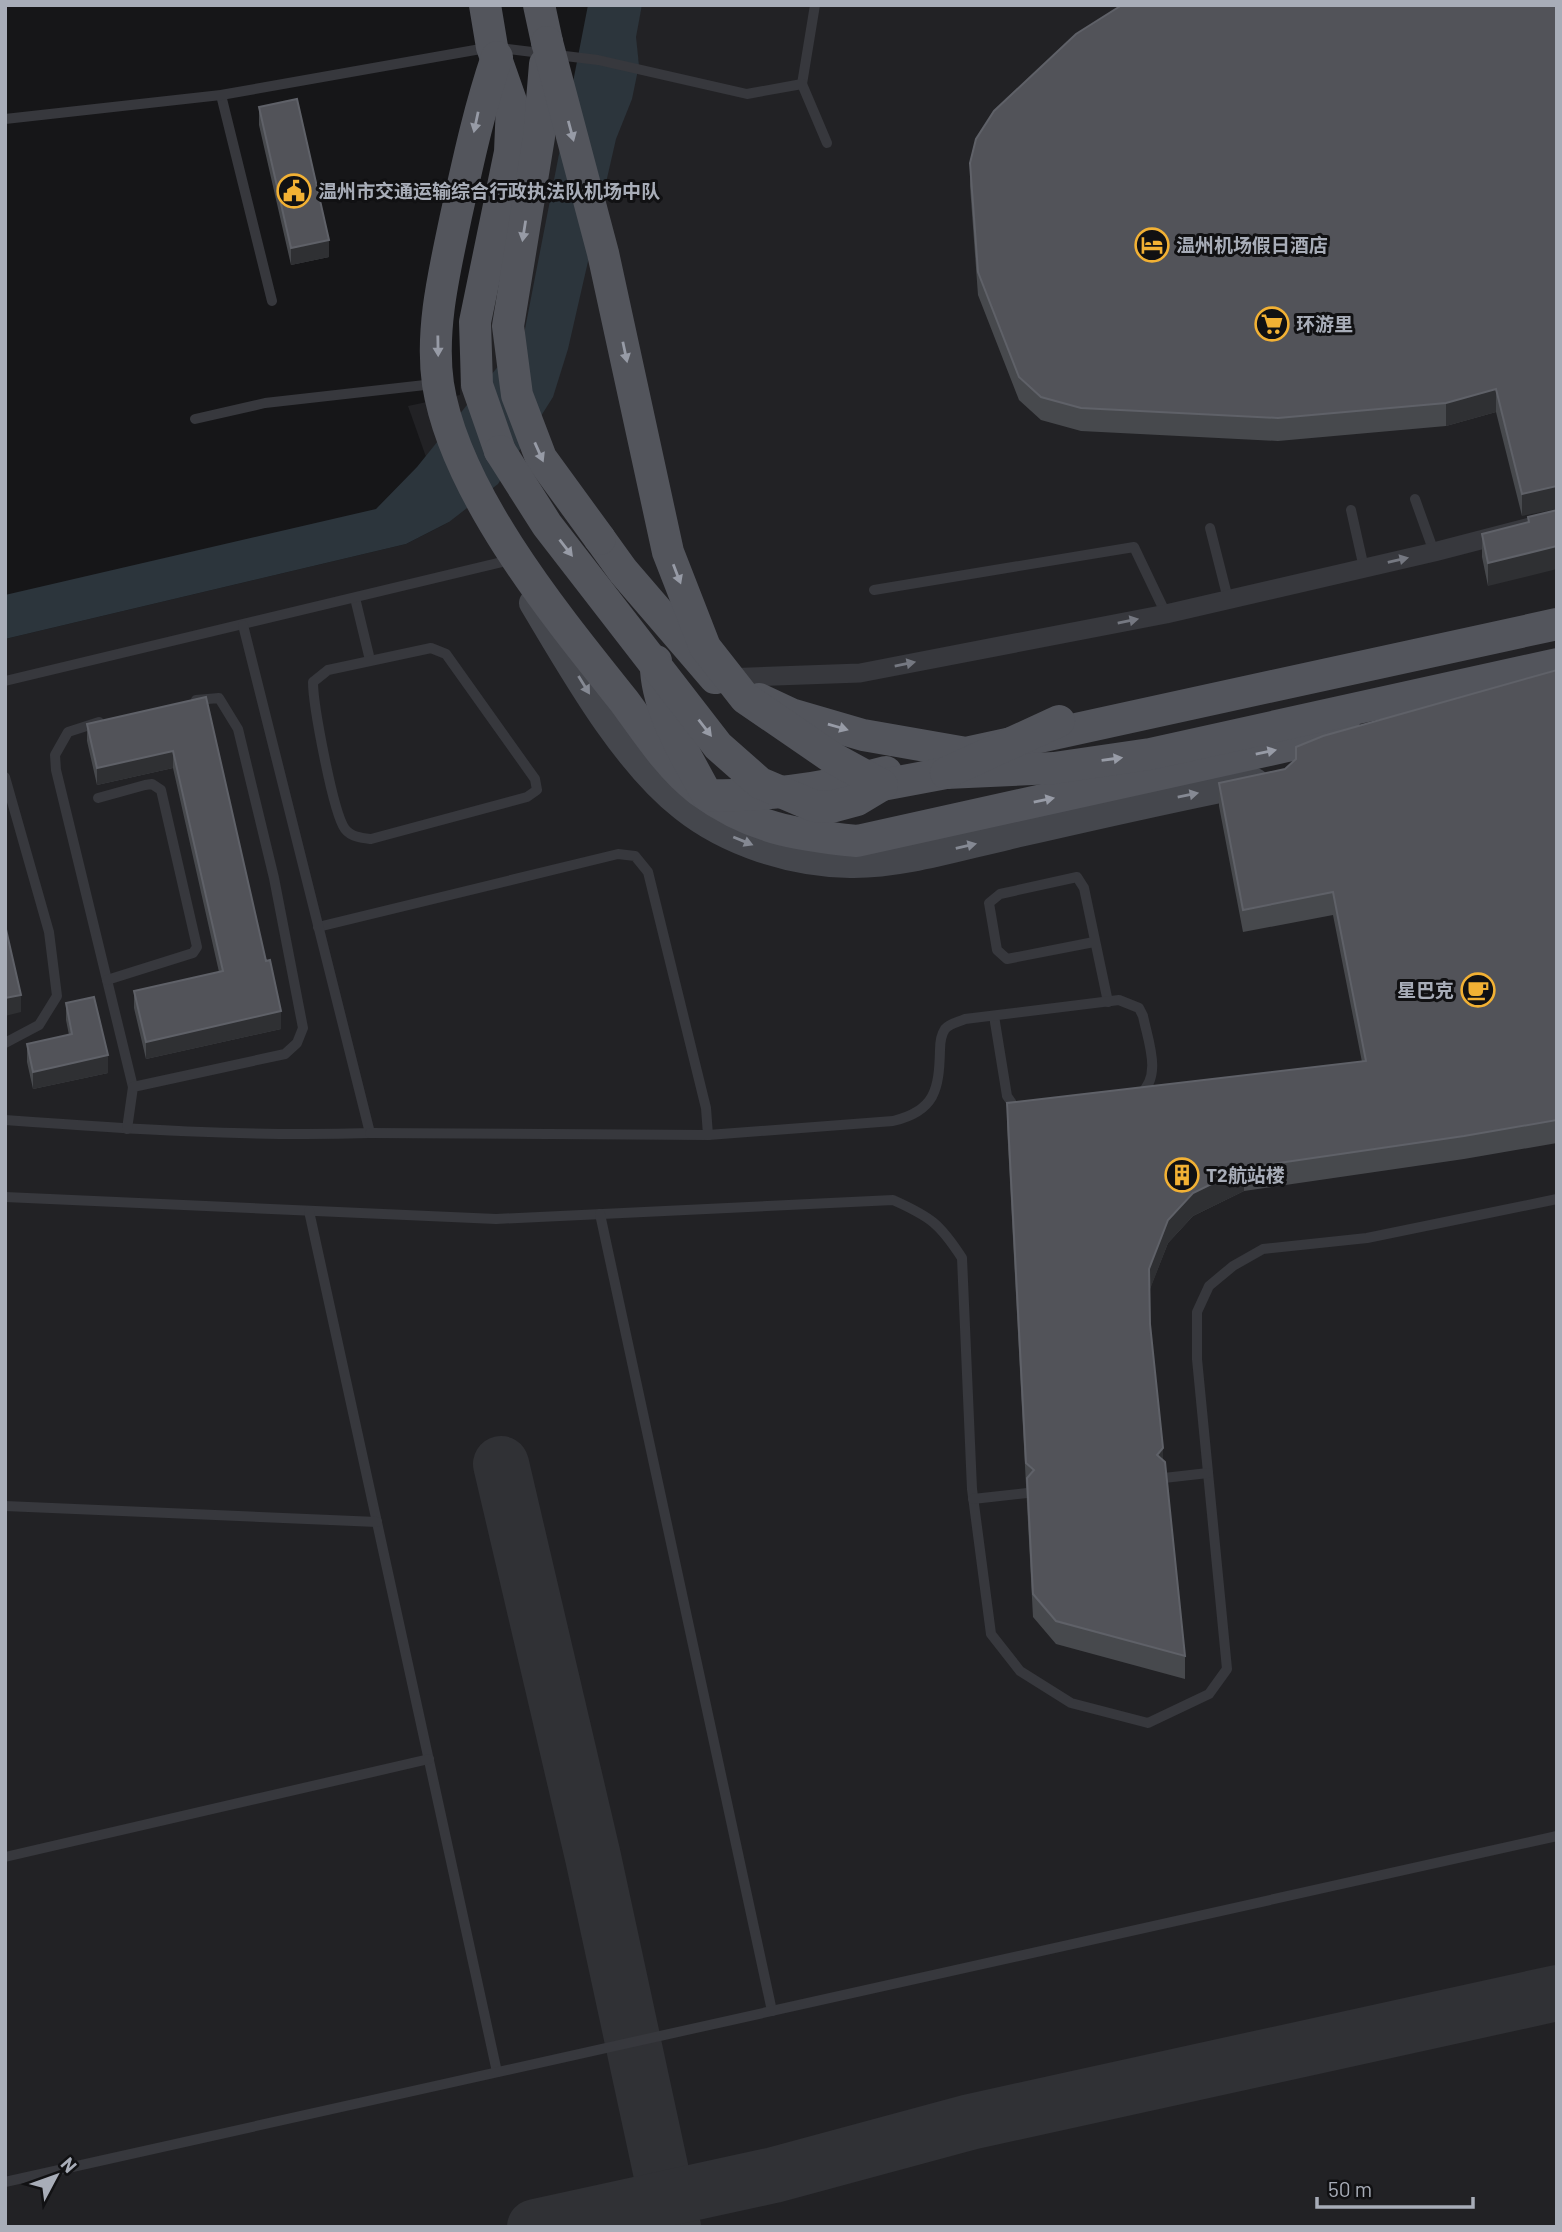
<svg xmlns="http://www.w3.org/2000/svg" width="1562" height="2232" viewBox="0 0 1562 2232" font-family="Barlow,'Noto Sans SC',sans-serif">
<style>
.built{fill:#222225}
.water{fill:#2c353c}
.lines{fill:none;stroke-linecap:round;stroke-linejoin:round}
.taxiway{stroke:#303135;stroke-width:56}
.service{stroke:#37383d;stroke-width:10}
.minor{stroke:#37383d;stroke-width:19}
.secondary{stroke:#45474d;stroke-width:28}
.primary{stroke:#53555c;stroke-width:32}
.primary-bridge{stroke:#53555c;stroke-width:32}
.wall{fill:#47494d}
.shaded-wall{fill:#2f3033}
.building{fill:#525359;stroke:#5f6168;stroke-width:2}
.oneway{fill:#979ba6}
.oneway2{fill:#757881}
.oneway3{fill:#858993}
.labels{text-anchor:middle;stroke-width:6;stroke-linejoin:round;paint-order:stroke}
.poi-label{font-size:19px;font-weight:bold;fill:#a8adb8;stroke:#111113;text-anchor:start}
</style>
<rect width="100%" height="100%" fill="#161618"/>
<!-- built -->
<polygon class="built" points="642,5 1557,5 1557,2227 5,2227 5,639 406,544 449,522 408,406 460,395 462,310 524,112 639,65 635,37"/>
<!-- water -->
<polygon class="water" points="588,5 642,5 636,37 639,65 632,99 616,139 568,349 553,397 498,484 449,522 406,544 5,639 5,595 376,509 417,467 524,334"/>
<g class="lines">
<!-- taxiway -->
<g class="taxiway">
<polyline points="501,1464 593,1857 673,2227"/>
<polyline points="535,2227 774,2175 970,2122 1557,1993"/>
</g>
<!-- service -->
<g class="service">
<polyline points="802,84 815,5"/>
<polyline points="221,95 272,301"/>
<polyline points="5,119 221,95 492,47 598,60 747,94 802,84 827,143"/>
<polyline points="195,419 265,403 434,384"/>
<polyline points="1415,499 1434,552"/>
<polyline points="1351,510 1364,568"/>
<polyline points="1210,528 1228,599"/>
<polyline points="874,590 1134,547 1166,614"/>
<polyline points="355,598 370,660"/>
<path d="M431 648 446 654 535 779 537 790 527 797 371 839C362 838 351 837 345 829 333 813 313 704 313 682L328 670Z"/>
<polyline points="5,681 510,560"/>
<polyline points="99,722 68,732 55,755 56,770 133,1087"/>
<polyline points="5,777 49,932 57,996 39,1025 5,1043"/>
<polyline points="98,798 145,785 152,784 161,790 197,947 193,953 107,980"/>
<polyline points="318,927 618,854 635,856 648,872 706,1108 708,1135"/>
<polyline points="1094,942 1007,959 997,950 989,903 1000,894 1077,877 1084,888 1108,1002"/>
<polyline points="994,1016 1007,1096 1018,1112"/>
<path d="M5 1120C127 1129 248 1137 370 1133L243 625"/>
<polyline points="127,1129 133,1087 285,1054 297,1043 303,1028 274,878 238,729 219,698 196,700"/>
<path d="M370 1133 708 1135 893 1121C935 1111 939 1090 940 1050 940 1044 941 1035 945 1029 950 1023 959 1022 965 1019L1119 1000 1139 1008 1143 1016C1148 1041 1163 1077 1139 1095"/>
<path d="M5 1197 496 1219 893 1200C931 1217 940 1224 962 1258L972 1489 991 1634 1020 1671 1071 1703 1148 1723 1209 1694 1227 1669 1197 1359V1312L1209 1286 1233 1266 1263 1249 1367 1238 1557 1199"/>
<polyline points="309,1211 497,2072"/>
<polyline points="600,1214 772,2011"/>
<polyline points="1164,1478 1208,1473"/>
<polyline points="973,1499 1027,1493"/>
<polyline points="5,1506 377,1522"/>
<polyline points="5,1857 429,1759"/>
<polyline points="5,2182 1557,1836"/>
</g>
<!-- minor -->
<polyline class="minor" points="723,678 860,673 1166,614 1434,552 1557,520"/>
<!-- secondary -->
<path class="secondary" d="M533 603C572 668 623 760 683 807 728 843 792 863 850 864 900 865 958 847 1007 836 1090 817 1172 798 1255 782"/>
<!-- primary -->
<g class="primary">
<polyline points="485,5 492,47 512,104 510,152 475,322 477,385 500,451"/>
<polyline points="539,5 547,42"/>
<path d="M497 57C479 110 468 162 456 216 445 269 430 329 438 384 455 493 556 616 624 701 646 731 669 767 699 790 751 828 795 835 857 841L1346 733"/>
<polyline points="600,539 623,571 715,678"/>
<path d="M656 661C654 706 687 757 707 795 769 797 826 788 886 772"/>
<polyline points="759,699 791,714 863,735 966,753 1557,624"/>
<polyline points="882,785 946,773 1054,768 1150,754 1557,664"/>
</g>
<!-- primary-bridge -->
<g class="primary-bridge">
<polyline points="545,64 539,137 508,326 517,395 541,458 600,539"/>
<polyline points="500,451 547,525 718,746 760,783 814,806 831,807 857,800 882,785 831,757 745,698 705,647 668,552 603,253 547,42"/>
<polyline points="946,773 1059,721"/>
</g>
</g>
<!-- wall -->
<g class="wall">
<polygon points="1557,5 1522,516 1496,412 1446,426 1278,441 1081,431 1041,420 1019,400 978,295 970,186 970,163"/>
<polygon points="259,107 329,257 291,265 259,125"/>
<polygon points="1557,510 1488,586 1482,557 1482,534 1528,523 1528,517"/>
<polygon points="1557,670 1557,1143 1464,1159 1244,1191 1193,1216 1168,1243 1149,1291 1150,1324 1163,1461 1185,1656 1185,1679 1056,1644 1033,1617 1007,1126 1007,1103 1362,1062 1333,915 1243,932 1219,806 1219,783 1285,769"/>
<polygon points="206,697 281,1029 146,1059 134,1008 134,991 219,972 173,768 97,785 87,741 87,724"/>
<polygon points="66,1003 108,1073 33,1089 27,1062 27,1044 69,1035 66,1020"/>
</g>
<!-- shaded-wall -->
<g class="shaded-wall">
<polygon points="329,240 329,257 291,265 291,248"/>
<polygon points="1496,389 1496,412 1446,426 1446,403"/>
<polygon points="1557,486 1557,509 1522,516 1522,494"/>
<polygon points="1557,546 1557,569 1488,586 1488,563"/>
<polygon points="173,751 173,768 97,785 97,768"/>
<polygon points="21,995 21,1012 5,1016 5,998"/>
<polygon points="281,1011 281,1029 146,1059 146,1042"/>
<polygon points="108,1055 108,1073 33,1089 33,1072"/>
<polygon points="1244,1168 1244,1191 1193,1216 1168,1243 1149,1292 1149,1269 1168,1220 1193,1193"/>
<polygon points="1163,1448 1163,1471 1157,1455"/>
</g>
<!-- building -->
<g class="building">
<polygon points="1122,5 1557,5 1557,486 1522,494 1496,389 1446,403 1278,418 1081,408 1041,397 1019,377 978,272 970,163 976,139 994,111 1076,34"/>
<polygon points="297,99 329,240 291,248 259,107"/>
<polygon points="1557,510 1557,546 1488,563 1482,534 1529,522 1528,517"/>
<polygon points="1557,670 1557,1120 1464,1136 1244,1168 1193,1193 1168,1220 1149,1269 1150,1324 1163,1448 1157,1455 1165,1462 1185,1656 1056,1621 1033,1594 1027,1478 1034,1470 1026,1463 1007,1103 1366,1061 1333,892 1243,910 1219,783 1285,769 1296,759 1296,747 1323,736"/>
<polygon points="206,697 266,961 270,960 281,1011 146,1042 134,991 223,971 173,751 97,768 87,724"/>
<polygon points="5,925 21,995 5,998"/>
<polygon points="94,997 108,1055 33,1072 27,1044 72,1034 66,1003"/>
</g>
<!-- one-way arrows -->
<defs><path id="oneway-solid" d="M-6-.8H1V-3.2L6.5 0L1 3.2V.8H-6Z" transform="scale(1.75)"/></defs>
<g class="oneway">
<use href="#oneway-solid" transform="translate(476 122) rotate(102)"/>
<use href="#oneway-solid" transform="translate(571 131) rotate(75)"/>
<use href="#oneway-solid" transform="translate(524 231) rotate(99)"/>
<use href="#oneway-solid" transform="translate(438 346) rotate(89)"/>
<use href="#oneway-solid" transform="translate(625 352) rotate(78)"/>
<use href="#oneway-solid" transform="translate(539 452) rotate(66)"/>
<use href="#oneway-solid" transform="translate(566 548) rotate(52)"/>
<use href="#oneway-solid" transform="translate(677 574) rotate(69)"/>
<use href="#oneway-solid" transform="translate(838 727) rotate(16)"/>
<use href="#oneway-solid" transform="translate(705 728) rotate(52)"/>
<use href="#oneway-solid" transform="translate(1266 752) rotate(-12)"/>
<use href="#oneway-solid" transform="translate(1112 759) rotate(-8)"/>
<use href="#oneway-solid" transform="translate(1044 800) rotate(-12)"/>
</g>
<g class="oneway2">
<use href="#oneway-solid" transform="translate(1398 560) rotate(-13)"/>
<use href="#oneway-solid" transform="translate(1128 621) rotate(-11)"/>
<use href="#oneway-solid" transform="translate(905 664) rotate(-11)"/>
</g>
<g class="oneway3">
<use href="#oneway-solid" transform="translate(584 685) rotate(58)"/>
<use href="#oneway-solid" transform="translate(1188 795) rotate(-11)"/>
<use href="#oneway-solid" transform="translate(743 841) rotate(22)"/>
<use href="#oneway-solid" transform="translate(966 846) rotate(-13)"/>
</g>
<!-- icons -->
<defs>
<symbol id="civic-ring" viewBox="-11 -11 22 22"><circle r="9.5" fill="#111113" stroke="#f2b134" stroke-width="1.5"/><path d="M-.6-6.5H3V-4.5H.6V-3L4-1V1h2V6H-6V1h2V-1L-.6-3ZM-1.2 2.5V6h2.4V2.5Z" fill="#f2b134"/></symbol>
<symbol id="hotel-ring" viewBox="-11 -11 22 22"><circle r="9.5" fill="#111113" stroke="#f2b134" stroke-width="1.5"/><path d="M-6-4.5h1.5V1H6V5H4.5V3h-9V5H-6ZM-4 0a1.8 1.8 0 1 1 3.6 0ZM.5 0V-2.5h3Q6-2.5 6 0Z" fill="#f2b134"/></symbol>
<symbol id="supermarket-ring" viewBox="-11 -11 22 22"><circle r="9.5" fill="#111113" stroke="#f2b134" stroke-width="1.5"/><path d="M-6-5.5h2.5l.6 2H6L4.5 2H-2.5L-4.4-4H-6ZM-1.5 3.2a1.3 1.3 0 1 0 .1 0ZM3 3.2a1.3 1.3 0 1 0 .1 0Z" fill="#f2b134"/></symbol>
<symbol id="cafe-ring" viewBox="-11 -11 22 22"><circle r="9.5" fill="#111113" stroke="#f2b134" stroke-width="1.5"/><path d="M-5.5-4.5H6V0H3Q3 3.5 0 3.5H-2.5Q-5.5 3.5-5.5 0ZM3-3.2v2h1.7v-2ZM-6 4.5H4V6H-6Z" fill="#f2b134"/></symbol>
<symbol id="building-ring" viewBox="-11 -11 22 22"><circle r="9.5" fill="#111113" stroke="#f2b134" stroke-width="1.5"/><path d="M-4-6H4V6H1V3H-1V6H-4ZM-2.5-4.3h1.7v1.8h-1.7ZM.8-4.3h1.7v1.8H.8ZM-2.5-1h1.7V.8h-1.7ZM.8-1h1.7V.8H.8Z" fill="#f2b134"/></symbol>
</defs>
<g fill-rule="evenodd">
<use href="#civic-ring" x="275" y="172" width="38" height="38"/>
<use href="#hotel-ring" x="1133" y="226" width="38" height="38"/>
<use href="#supermarket-ring" x="1253" y="305" width="38" height="38"/>
<use href="#cafe-ring" x="1459" y="971" width="38" height="38"/>
<use href="#building-ring" x="1163" y="1156" width="38" height="38"/>
</g>
<g class="labels">
<!-- poi labels -->
<g class="poi-label">
<text x="318" y="198">温州市交通运输综合行政执法队机场中队</text>
<text x="1176" y="252">温州机场假日酒店</text>
<text x="1296" y="331">环游里</text>
<text x="1454" y="997" text-anchor="end">星巴克</text>
<text x="1206" y="1182">T2航站楼</text>
</g>
</g>
<!-- border -->
<rect width="1562" height="2232" fill="none" stroke="#a8adb8" stroke-width="14"/>
<!-- north arrow -->
<g transform="translate(56 2176) rotate(49)" stroke="#111113" stroke-width="5" paint-order="stroke">
<path d="M0-5L12 26L0 18L-12 26Z" fill="#a8adb8"/>
<text y="-10" font-size="19" font-weight="bold" text-anchor="middle" fill="#a8adb8">N</text>
</g>
<!-- scale -->
<path d="M1317 2197v10h156v-10" fill="none" stroke="#a8adb8" stroke-width="3.5"/>
<text x="1328" y="2197" font-size="21" fill="#a8adb8" stroke="#111113" stroke-width="5" paint-order="stroke">50 m</text>
</svg>
